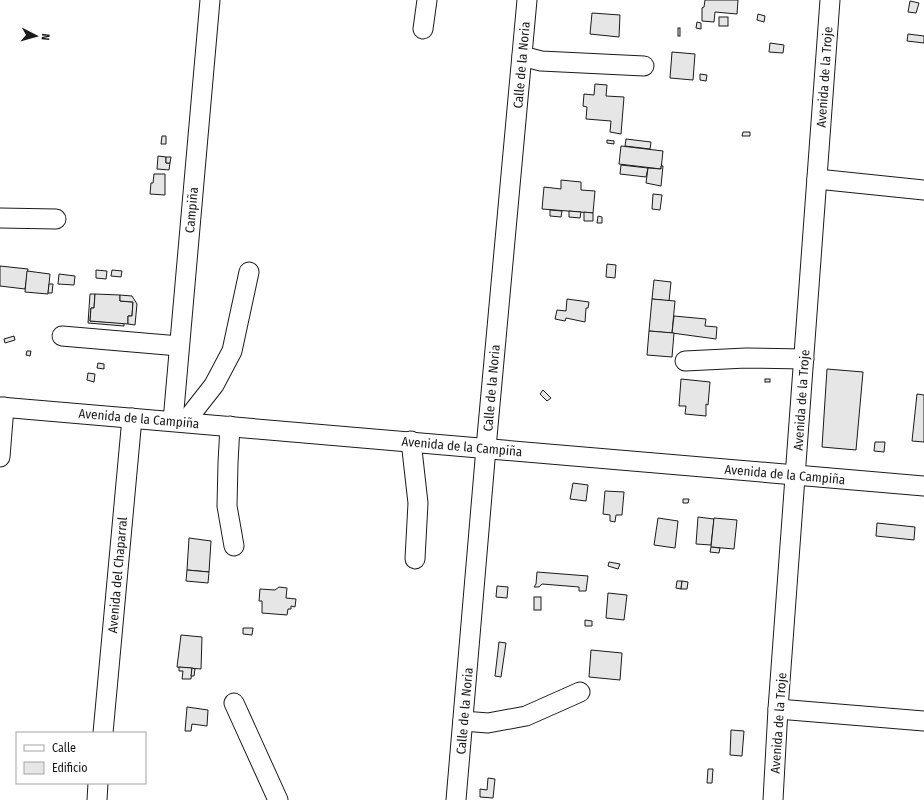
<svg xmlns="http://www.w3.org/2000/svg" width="924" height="800" viewBox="0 0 924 800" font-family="'Fira Sans Condensed',sans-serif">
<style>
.building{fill:#e6e6e6;stroke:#1a1a1a}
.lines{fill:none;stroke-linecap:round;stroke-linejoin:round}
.minor-casing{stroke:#1a1a1a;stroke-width:21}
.minor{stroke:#fff;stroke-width:19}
.labels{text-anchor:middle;stroke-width:3;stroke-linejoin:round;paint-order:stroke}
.street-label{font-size:13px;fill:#1a1a1a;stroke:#fff}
</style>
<rect width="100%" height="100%" fill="#fff"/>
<!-- building -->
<g class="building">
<polygon points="705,0 738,0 737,14 715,12 714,22 702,21 702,8 704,7"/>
<polygon points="910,1 919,3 916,13 908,12"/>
<polygon points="592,13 620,15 619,37 590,34"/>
<polygon points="758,14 765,16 764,22 757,20"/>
<rect x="719" y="17" width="9" height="9"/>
<polygon points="697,22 701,23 701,29 696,28"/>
<rect x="678" y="28" width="2" height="8"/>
<polygon points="908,34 924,36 924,43 907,41"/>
<polygon points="770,43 784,45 783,53 769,52"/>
<polygon points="672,52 695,54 693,80 670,78"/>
<polygon points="700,74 707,75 706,81 700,80"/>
<polygon points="595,84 607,85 606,96 624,97 621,134 610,132 611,121 586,119 587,107 583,106 584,94 594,95"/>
<polygon points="743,132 750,132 750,136 742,136"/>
<polygon points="162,136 166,136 166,144 161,144"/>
<polygon points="626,139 651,142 650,149 625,146"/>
<polygon points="607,140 614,141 614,144 607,143"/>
<polygon points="621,146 663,151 661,169 619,164"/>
<polygon points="158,156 166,157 166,163 170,163 169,170 157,169"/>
<polygon points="166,157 171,157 170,163 166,163"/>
<polygon points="621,165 648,168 646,177 620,174"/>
<polygon points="661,166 663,166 661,186 646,183 648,168 661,169"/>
<polygon points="154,174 165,174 165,195 150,194 151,183 153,183"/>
<polygon points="561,180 581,182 581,190 595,191 593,213 542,209 544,187 561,189"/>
<polygon points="653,194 662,195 660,210 652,209"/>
<polygon points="550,210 562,211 561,217 550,216"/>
<polygon points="569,211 581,212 580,218 569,217"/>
<polygon points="584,212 593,213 593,221 584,221"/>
<polygon points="598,216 602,217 602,223 597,223"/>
<polygon points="607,264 616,265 615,278 606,277"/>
<polygon points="0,266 28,269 25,289 0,286"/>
<polygon points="96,270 107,271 106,279 96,278"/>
<polygon points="112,270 122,271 121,277 111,276"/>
<polygon points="27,271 50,274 48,294 25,292"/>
<polygon points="59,274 75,276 74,285 58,284"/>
<polygon points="654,280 671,282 669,301 652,299"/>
<polygon points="49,284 53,284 52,293 48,293"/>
<polygon points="90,294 95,294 94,308 91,308 90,321 124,323 124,326 88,323"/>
<polygon points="95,294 120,295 120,301 133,302 132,316 128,316 128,324 90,321 91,308 94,308"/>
<polygon points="120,295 132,296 137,304 135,325 128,324 128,316 132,316 133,302 120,301"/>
<polygon points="567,299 589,302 588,308 586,308 585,322 566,318 565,321 555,319 557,310 566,311"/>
<polygon points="652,299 675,301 672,333 649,331"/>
<polygon points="674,316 706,319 705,326 717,327 716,339 672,333"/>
<polygon points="649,331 674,333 672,357 647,355"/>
<polygon points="14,336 15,340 5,343 4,339"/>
<polygon points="27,351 31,351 30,356 26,355"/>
<polygon points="98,363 104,364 104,369 97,368"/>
<polygon points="827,369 863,372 856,450 822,447"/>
<polygon points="88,373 95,374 94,382 87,380"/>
<polygon points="681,379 710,382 708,405 706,404 706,416 685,414 686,406 679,406"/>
<rect x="765" y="379" width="5" height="3"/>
<polygon points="543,390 551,398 547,401 540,394"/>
<polygon points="917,394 924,395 924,442 912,441"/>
<polygon points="875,442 885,442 884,452 874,451"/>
<polygon points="573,483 588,485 586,501 570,499"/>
<polygon points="605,491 624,492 622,515 616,515 615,522 610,521 610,515 603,514"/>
<polygon points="683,499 689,499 688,503 683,503"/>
<polygon points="698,517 714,519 711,545 696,544"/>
<polygon points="658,518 678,521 675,548 654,545"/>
<polygon points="714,518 737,520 734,549 711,547"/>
<polygon points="877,523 915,527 914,540 876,536"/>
<polygon points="189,538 211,541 209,572 187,570"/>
<polygon points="711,547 720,548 719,553 710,552"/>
<polygon points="609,562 620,564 618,569 608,566"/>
<polygon points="187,570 209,572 208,583 186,581"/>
<polygon points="537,572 588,576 586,591 579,591 579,587 542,584 539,587 534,587 536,584"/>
<polygon points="677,581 682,581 681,589 676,588"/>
<polygon points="682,581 688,582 687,589 681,589"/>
<polygon points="497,586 508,587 507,598 496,597"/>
<polygon points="279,587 287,588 286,598 296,599 295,607 291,606 291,609 288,609 287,615 262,613 262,601 259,601 260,589 275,590"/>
<polygon points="608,593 627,595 624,620 606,618"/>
<rect x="534" y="597" width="7" height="13"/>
<polygon points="585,620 592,621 592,626 585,626"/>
<polygon points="243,628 253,628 252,635 243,634"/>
<polygon points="181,635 202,637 201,669 177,667"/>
<polygon points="499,642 506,643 501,677 495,676"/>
<polygon points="591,650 622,653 620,680 589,677"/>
<polygon points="179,667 192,668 191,679 182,679 183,671 179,671"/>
<polygon points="192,668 195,669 194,676 191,676"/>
<polygon points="187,707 208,710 207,726 192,724 191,731 185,731"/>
<polygon points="731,730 744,731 742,756 730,755"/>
<polygon points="708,769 713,769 712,783 707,783"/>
<polygon points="488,778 495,779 493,798 480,797 480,789 487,790"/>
</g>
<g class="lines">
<defs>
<g id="minor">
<polyline points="423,29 427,0"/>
<polyline points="522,56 541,61 644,66"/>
<polyline points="817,179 924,190"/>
<polyline points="0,218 56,219"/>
<polyline points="62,336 179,346"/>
<polyline points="685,361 746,358 804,359"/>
<polyline points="0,407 924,486"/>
<polyline points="173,421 210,0"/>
<polyline points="185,422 214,385 232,351 249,272"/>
<polyline points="230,426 228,463 227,506 234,546"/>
<polyline points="411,441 418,503 415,559"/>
<polyline points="0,457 4,407"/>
<polyline points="234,703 278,800"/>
<polyline points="778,709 924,721"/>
<polyline points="463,721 488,723 526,716 580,692"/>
<polyline points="103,733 132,418"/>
<polyline points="97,800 98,783"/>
<polyline points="456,800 486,448 527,0"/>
<polyline points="773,800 778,709 830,0"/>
</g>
</defs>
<!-- minor casing -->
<use href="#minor" class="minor-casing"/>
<!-- minor -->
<use href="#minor" class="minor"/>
</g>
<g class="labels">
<!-- street labels -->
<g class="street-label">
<text transform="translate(521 65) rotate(-85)" y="5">Calle de la Noria</text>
<text transform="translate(824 77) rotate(-86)" y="5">Avenida de la Troje</text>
<text transform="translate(191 210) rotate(-85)" y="5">Campiña</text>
<text transform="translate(491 388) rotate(-85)" y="5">Calle de la Noria</text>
<text transform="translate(801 400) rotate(-86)" y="5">Avenida de la Troje</text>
<text transform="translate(139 418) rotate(5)" y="5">Avenida de la Campiña</text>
<text transform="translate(462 446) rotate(5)" y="5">Avenida de la Campiña</text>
<text transform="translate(785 474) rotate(5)" y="5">Avenida de la Campiña</text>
<text transform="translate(117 575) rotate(-85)" y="5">Avenida del Chaparral</text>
<text transform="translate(464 711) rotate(-85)" y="5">Calle de la Noria</text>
<text transform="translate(778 723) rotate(-86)" y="5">Avenida de la Troje</text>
</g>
</g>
<!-- legend -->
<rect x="16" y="732" width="130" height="52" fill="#ffffff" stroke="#a3a3a3"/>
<rect x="24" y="745" width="20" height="6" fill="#ffffff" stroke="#a3a3a3"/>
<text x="52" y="752" font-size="12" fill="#1a1a1a">Calle</text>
<rect x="24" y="762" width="20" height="12" fill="#e6e6e6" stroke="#a3a3a3"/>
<text x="52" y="772" font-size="12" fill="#1a1a1a">Edificio</text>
<!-- north arrow -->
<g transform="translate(36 36) rotate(96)" stroke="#ffffff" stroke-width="3" paint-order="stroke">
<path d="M0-3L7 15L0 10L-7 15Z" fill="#1a1a1a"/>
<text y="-6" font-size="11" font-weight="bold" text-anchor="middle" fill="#1a1a1a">N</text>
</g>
</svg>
